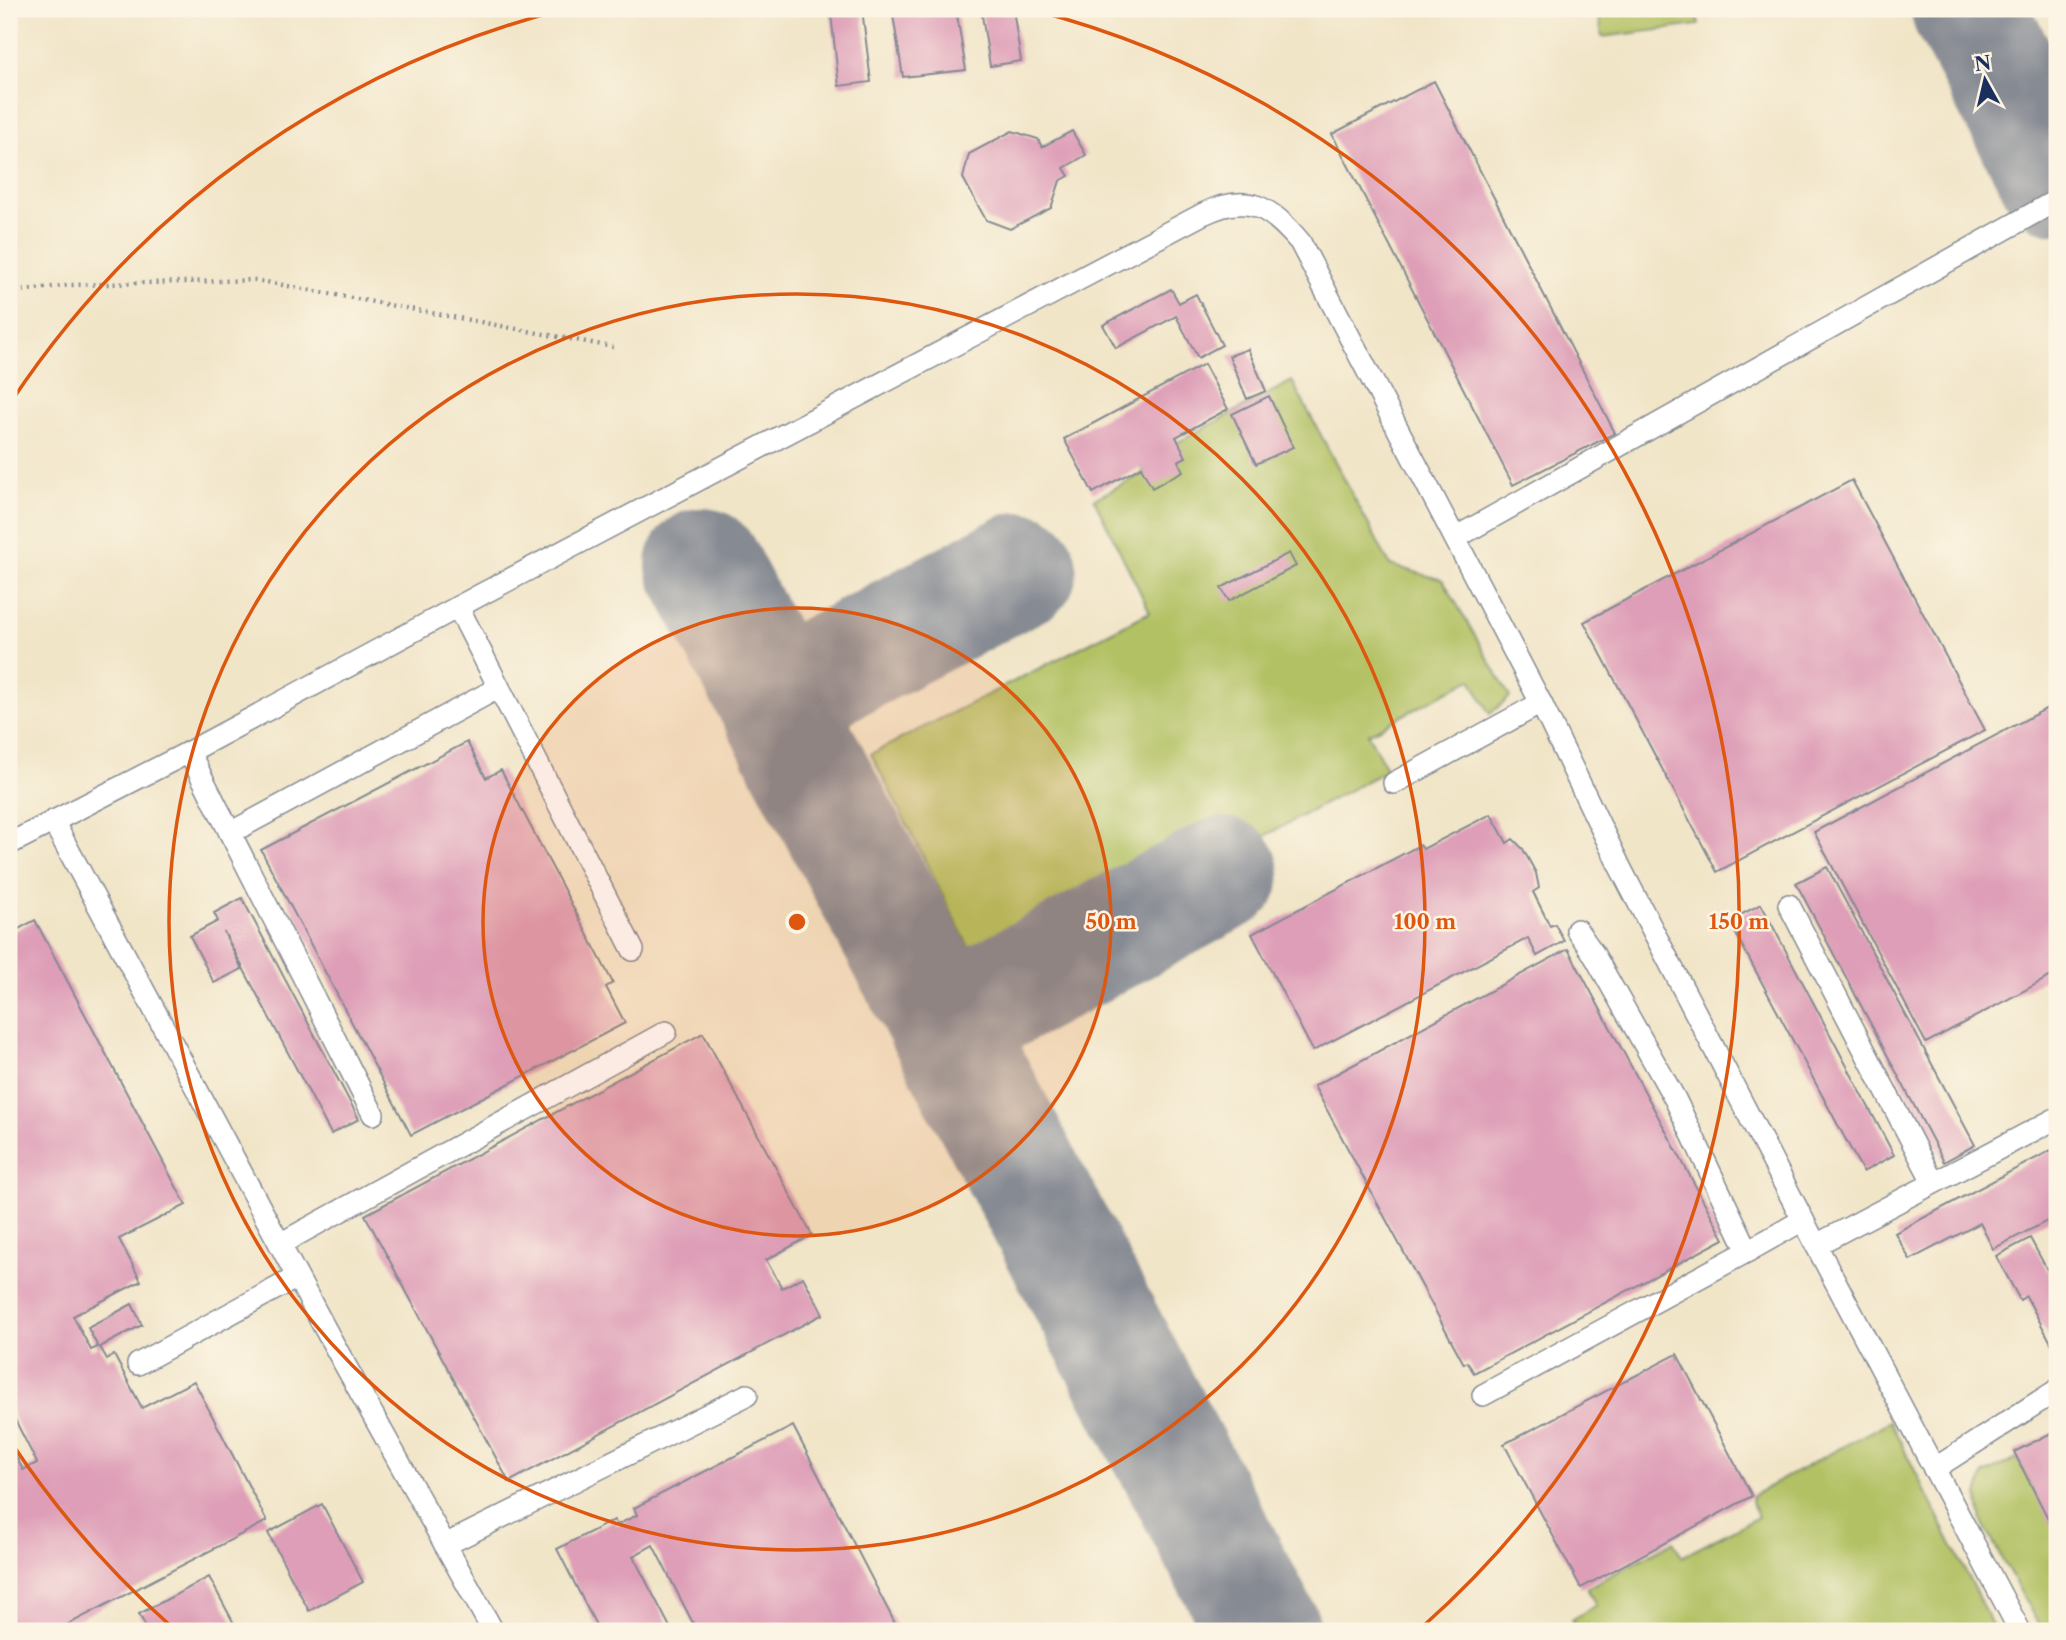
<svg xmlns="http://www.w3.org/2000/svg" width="2066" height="1640" viewBox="0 0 2066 1640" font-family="'Libre Caslon Text',serif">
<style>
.grass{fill:#b2c164;stroke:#667861;stroke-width:2}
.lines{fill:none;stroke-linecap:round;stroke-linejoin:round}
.taxiway{stroke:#868a93;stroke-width:114}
.building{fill:#de9eb7}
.lane-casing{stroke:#868a93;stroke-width:24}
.path{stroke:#868a93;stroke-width:4.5;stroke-dasharray:2 5;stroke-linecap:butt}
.lane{stroke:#fff;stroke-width:21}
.ring{fill:none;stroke:#de5710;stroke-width:3.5}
.centre{fill:#de5710;stroke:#fcf5e5;stroke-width:3.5}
.ring-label{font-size:21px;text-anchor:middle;font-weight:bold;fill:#de5710;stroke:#fcf5e5;stroke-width:5;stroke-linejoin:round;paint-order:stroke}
</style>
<rect width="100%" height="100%" fill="#fcf5e5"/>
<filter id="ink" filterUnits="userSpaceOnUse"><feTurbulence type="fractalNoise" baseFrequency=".0143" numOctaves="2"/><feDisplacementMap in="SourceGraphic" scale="14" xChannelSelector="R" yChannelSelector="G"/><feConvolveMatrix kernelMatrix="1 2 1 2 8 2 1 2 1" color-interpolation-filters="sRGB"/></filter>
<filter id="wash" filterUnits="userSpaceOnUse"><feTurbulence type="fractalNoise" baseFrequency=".00686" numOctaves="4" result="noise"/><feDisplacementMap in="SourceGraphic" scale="28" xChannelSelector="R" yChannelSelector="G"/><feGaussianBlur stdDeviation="1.57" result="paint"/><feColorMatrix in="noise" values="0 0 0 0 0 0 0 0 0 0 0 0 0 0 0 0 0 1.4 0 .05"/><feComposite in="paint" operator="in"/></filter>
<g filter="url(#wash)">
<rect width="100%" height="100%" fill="#f1e5c8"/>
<!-- grass -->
<g class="grass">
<polygon points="1598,9 1696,9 1699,25 1602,37"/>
<polygon points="1292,381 1390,565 1443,580 1510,697 1490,714 1471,679 1368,734 1387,770 988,985 871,754 1150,612 1094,499 1144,473 1139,463"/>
<polygon points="1890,1421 1995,1631 1577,1631 1571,1620 1596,1605 1587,1588 1673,1542 1682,1557 1758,1517 1751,1501 1752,1496"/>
<polygon points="2017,1458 2057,1533 2057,1631 2042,1631 1982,1522 1978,1494 1984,1474"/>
</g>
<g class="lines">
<!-- taxiway -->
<g class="taxiway">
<polyline points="1968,9 2057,177"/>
<polyline points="703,565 1264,1631"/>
<path d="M797 744C790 711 797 691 824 672L1020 569"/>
<polyline points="944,1024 1223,874"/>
</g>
</g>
<g id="blocks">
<!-- building -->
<g class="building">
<polygon points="839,9 862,9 871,82 839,86 831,14 840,13"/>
<polygon points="892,9 956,9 966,70 903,77"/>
<polygon points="981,9 1013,9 1021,61 990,66"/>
<polygon points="1434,81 1615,433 1513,485 1332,134"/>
<polygon points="1012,131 1038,139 1042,147 1072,131 1086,155 1064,168 1069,176 1060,181 1051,208 1010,229 986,220 963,178 969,154"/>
<polygon points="1171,289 1179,303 1196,294 1222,345 1198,358 1176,316 1116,348 1103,325"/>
<polygon points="1248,349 1266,391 1247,399 1229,356"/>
<polygon points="1204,364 1228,409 1176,437 1186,457 1178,461 1183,471 1152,488 1141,467 1093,493 1064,439"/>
<polygon points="1269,396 1293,447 1256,464 1232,414"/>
<polygon points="1852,480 1985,730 1717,872 1584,622"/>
<polygon points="1289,553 1296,566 1229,601 1221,588"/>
<polygon points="2053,705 2057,712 2057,973 1926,1043 1814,832"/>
<polygon points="467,742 486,778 501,770 613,983 606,987 625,1023 411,1135 261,850"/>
<polygon points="1491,814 1507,843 1513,839 1523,849 1536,873 1539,888 1533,892 1550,926 1555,924 1564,941 1537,956 1528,938 1313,1051 1252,934 1420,845 1423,849"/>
<polygon points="1827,867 1975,1145 1944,1162 1796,883"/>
<polygon points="242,898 359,1119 331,1134 224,932 242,969 214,983 190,936 218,921 214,913"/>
<polygon points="1761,904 1894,1155 1863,1172 1729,921"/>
<polygon points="35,920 186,1205 119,1239 141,1281 73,1316 91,1350 98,1347 88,1328 132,1304 142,1325 100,1347 107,1359 114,1355 142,1408 194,1381 267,1521 61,1628 63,1631 9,1631 9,1443 23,1470 37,1463 9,1408 9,934"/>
<polygon points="1568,949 1724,1239 1474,1373 1467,1362 1464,1364 1314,1086"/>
<polygon points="703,1033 812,1235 766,1260 782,1288 803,1277 823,1314 509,1482 365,1215"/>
<polygon points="2057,1147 2057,1216 1993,1249 1980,1223 1910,1260 1895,1233"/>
<polygon points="2030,1238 2057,1288 2057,1354 2026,1296 2020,1300 1996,1256"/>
<polygon points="1677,1354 1752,1496 1581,1588 1504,1444"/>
<polygon points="793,1426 899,1631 697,1631 653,1545 633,1556 672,1631 599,1631 557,1549 614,1520 617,1525 637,1515 634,1508"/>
<polygon points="2057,1430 2057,1536 2014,1452"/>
<polygon points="322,1504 363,1582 309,1611 268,1533"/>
<polygon points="209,1577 238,1631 148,1631 139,1614"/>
</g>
</g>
</g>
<g filter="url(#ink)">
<use href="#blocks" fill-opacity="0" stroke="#868a93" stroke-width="2"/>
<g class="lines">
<defs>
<g id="lane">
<polyline points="1455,538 2057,200"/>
<polyline points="458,607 633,950"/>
<polyline points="189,752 373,1114"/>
<polyline points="1394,783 1541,703"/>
<polyline points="53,821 329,1336 493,1631"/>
<polyline points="230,833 498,688"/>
<path d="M9 844 189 752 482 594 1203 214C1248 192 1269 206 1300 242L1541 703 1621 869 1816 1245 2020 1631"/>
<polyline points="1789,905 1933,1182"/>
<polyline points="280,1244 666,1032"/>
<polyline points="1816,1245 2057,1118"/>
<polyline points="1748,1251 1803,1220"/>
<polyline points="138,1364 297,1277"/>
<polyline points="1483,1395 1748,1251 1675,1099 1593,953 1577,930"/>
<polyline points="1934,1469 2057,1390"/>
<polyline points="445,1545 747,1395"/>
</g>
</defs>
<!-- lane casing -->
<use href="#lane" class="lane-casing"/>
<!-- path -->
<polyline class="path" points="9,292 71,285 256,280 613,347"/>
<!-- lane -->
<use href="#lane" class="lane"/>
</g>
</g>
<!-- distance rings -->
<circle cx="797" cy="922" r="314" fill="#de5710" fill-opacity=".12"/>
<g class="ring">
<circle cx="797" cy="922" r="314"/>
<circle cx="797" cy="922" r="628"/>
<path d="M173 1628A942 942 0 0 1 11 1442M11 402A942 942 0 0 1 561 10M1033 10A942 942 0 0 1 1421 1628"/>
</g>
<circle cx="797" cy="922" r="10" class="centre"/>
<g class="ring-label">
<text x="1111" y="929">50 m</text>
<text x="1425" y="929">100 m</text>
<text x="1739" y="929">150 m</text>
</g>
<!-- margin -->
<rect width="2066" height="1640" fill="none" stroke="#fcf5e5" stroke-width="35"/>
<!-- north arrow -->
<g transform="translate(1985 80) rotate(352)" stroke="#fcf5e5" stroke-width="5" paint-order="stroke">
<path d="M0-5L12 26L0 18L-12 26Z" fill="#1b2f5e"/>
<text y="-10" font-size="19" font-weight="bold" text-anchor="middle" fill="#1b2f5e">N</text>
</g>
</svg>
